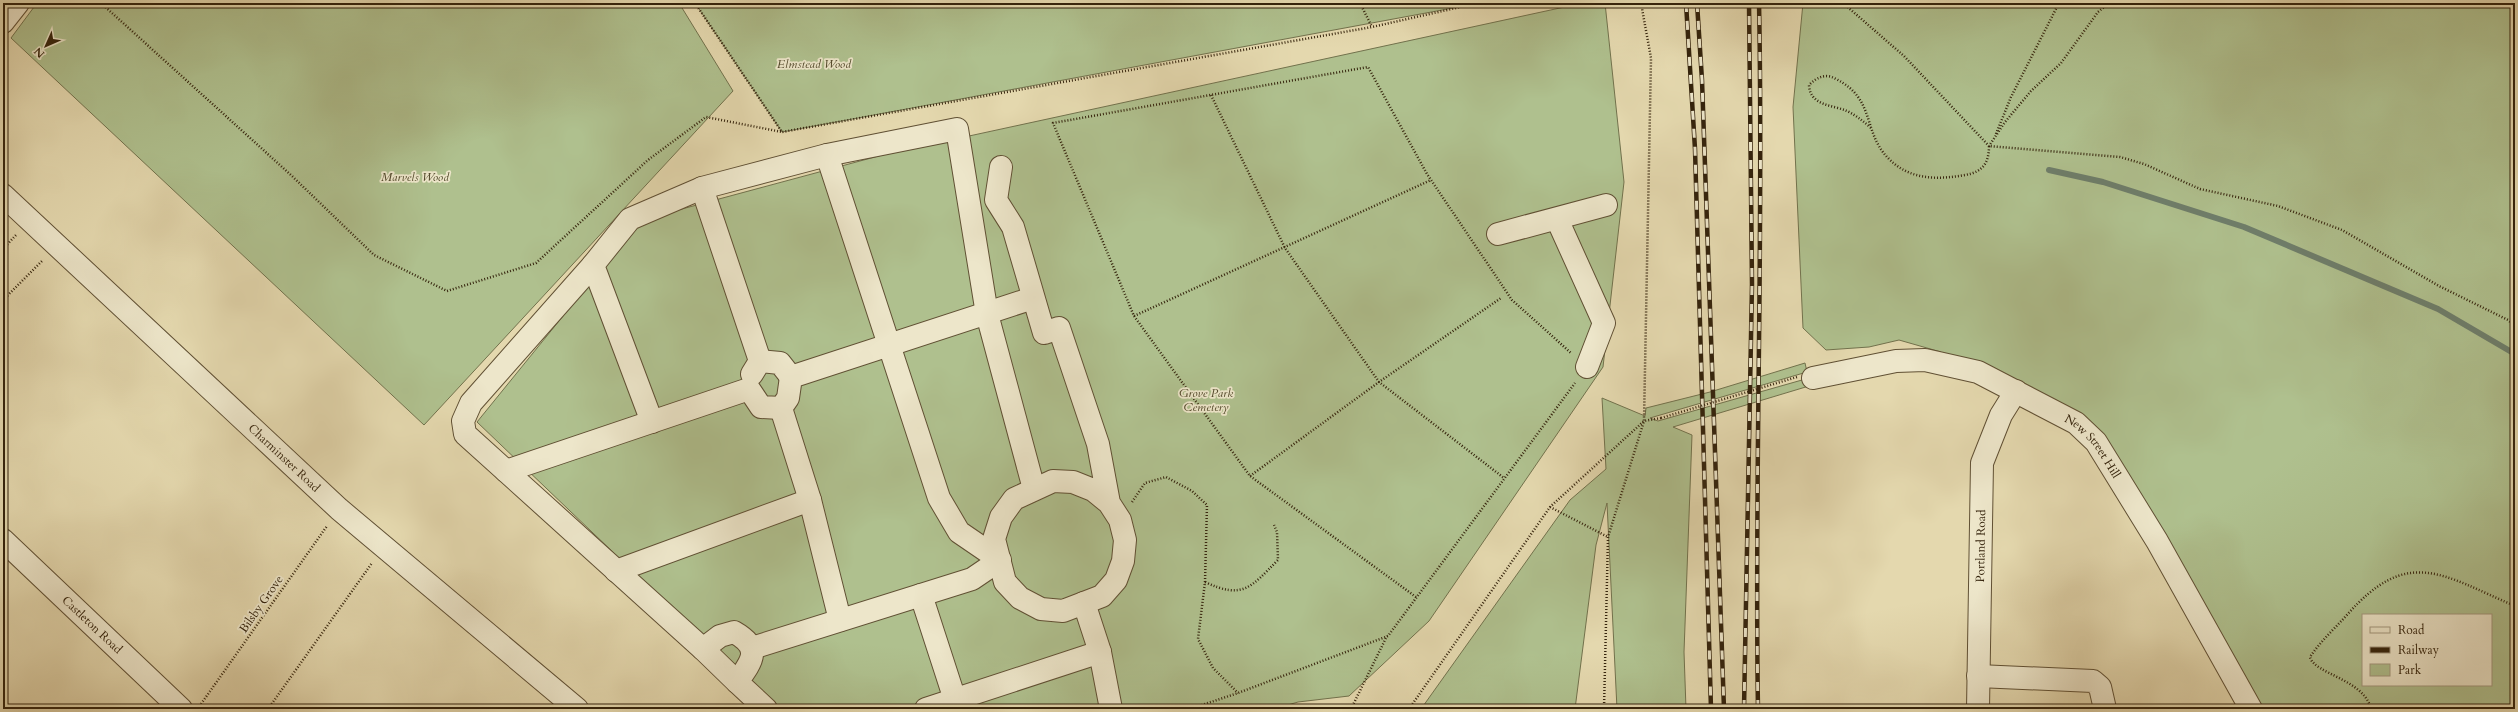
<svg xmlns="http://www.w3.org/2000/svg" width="2518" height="712" viewBox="0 0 2518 712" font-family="Cardo,serif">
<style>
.green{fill:#afc08e;stroke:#72724d;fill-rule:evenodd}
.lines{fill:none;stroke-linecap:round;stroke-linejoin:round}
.stream{stroke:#6e7e6b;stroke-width:6}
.minor-casing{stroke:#605034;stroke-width:24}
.path{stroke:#34230c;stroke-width:2.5;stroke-dasharray:1 2;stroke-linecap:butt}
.minor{stroke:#ede6ca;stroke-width:22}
.rail-casing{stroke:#34230c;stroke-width:4.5}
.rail{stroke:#ede6ca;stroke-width:3;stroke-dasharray:9;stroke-linecap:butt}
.path-bridge{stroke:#34230c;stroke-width:2.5;stroke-dasharray:1 2;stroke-linecap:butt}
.labels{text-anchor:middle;stroke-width:3.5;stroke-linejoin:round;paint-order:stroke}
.park-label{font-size:12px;font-style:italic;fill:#534a2c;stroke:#ede6ca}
.street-label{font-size:12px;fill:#34230c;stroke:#ede6ca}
</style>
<rect width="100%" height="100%" fill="#e4d8ae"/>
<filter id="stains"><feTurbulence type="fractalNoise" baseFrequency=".005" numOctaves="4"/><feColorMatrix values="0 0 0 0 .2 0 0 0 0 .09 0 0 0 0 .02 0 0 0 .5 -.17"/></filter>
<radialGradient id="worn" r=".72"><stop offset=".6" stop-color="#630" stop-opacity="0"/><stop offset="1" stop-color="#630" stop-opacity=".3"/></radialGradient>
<!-- green -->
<g class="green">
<polygon points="37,3 679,3 733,91 424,425 11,38"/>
<polygon points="695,3 1480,3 782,132"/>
<polygon points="1583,3 1605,3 1624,182 1603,367 1429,621 1349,696 1298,702 1274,709 777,709 477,422 641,220 886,154"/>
<path d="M1803 3H2515V709H2257L2090 427 1941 355V352L1899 340 1869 347 1826 350 1803 328 1793 107ZM2363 615H2491V685H2363Z"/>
<polygon points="1805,363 1807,372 1650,418 1658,421 1809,378 1809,386 1673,427 1692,435 1684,652 1686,709 1617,709 1607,503 1596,545 1575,709 1421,709 1570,500 1606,469 1602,398 1645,416 1646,408 1710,392"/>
</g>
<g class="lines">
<!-- stream -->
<polyline class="stream" points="2049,170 2103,182 2244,227 2438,309 2515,354"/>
<defs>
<g id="minor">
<polyline points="3,22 18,3"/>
<polyline points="827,155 957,129 987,314 1034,489"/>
<polyline points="1001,167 996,200 1013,227 1044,333 1059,328 1098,444 1109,503 1120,520 1125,540 1123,561 1116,580 1102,596 1063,611 1041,609 1020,598 1005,582 994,539 1001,517 1014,499 1053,481 1073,482 1093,490 1109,503"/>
<path id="s1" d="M3 195 339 509 577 709"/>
<polyline points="1557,219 1604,323 1587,367"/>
<polyline points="1498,234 1606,205"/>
<path d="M593 265 471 403 463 421 465 434 703 649 720 636 734 632C762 648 753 660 737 682L766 709"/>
<polyline points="752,374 760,361 780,363 791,377"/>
<path id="s2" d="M1813 378 1896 361 1925 360 1978 372 2076 423 2096 442 2157 541 2251 709"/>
<polyline points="781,408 810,500 840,620"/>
<polyline points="652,422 593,265 630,219 702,188"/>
<polyline points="506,471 749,389 761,407 781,408 788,398 791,377 1033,298"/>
<path id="s3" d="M3 540 181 709"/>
<polyline points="616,571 810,500"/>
<polyline points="921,595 958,709"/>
<polyline points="1084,603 1100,652 1111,709"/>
<polyline points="752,648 972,579 1000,560 959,532 939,498 827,155 702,188 760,361"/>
<polyline points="703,649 737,682"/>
<polyline points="1978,676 2093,681 2100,687 2105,709"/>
<polyline points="926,709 1100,652"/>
<path id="s4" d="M1978 709 1982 463 2001 415 2016 391"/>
</g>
</defs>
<!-- minor casing -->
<use href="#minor" class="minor-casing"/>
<!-- path -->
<g class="path">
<polyline points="101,3 292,176 374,255 447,291 536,263 648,160 706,117 782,132"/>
<polyline points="695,3 782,132 1372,27 1478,3"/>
<polyline points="1360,3 1372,27"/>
<polyline points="1843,3 1904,56 1989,146 2005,122 2031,91 2061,63 2098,12 2109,3"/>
<polyline points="1211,95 1285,248 1379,382 1504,478"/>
<path d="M1871 128C1863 121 1857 116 1847 111 1833 105 1810 106 1809 85 1817 77 1826 73 1836 79 1876 99 1862 131 1888 158 1909 180 1937 180 1965 175 1982 172 1989 164 1989 146L2120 157 2144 164 2200 189 2278 206 2342 230 2439 286 2508 320 2515 326"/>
<polyline points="1996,134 2011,97 2059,3"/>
<polyline points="3,249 16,235"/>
<polyline points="3,300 43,260"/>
<polyline points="1134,316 1431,180"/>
<polyline points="1250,476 1379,382 1501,298"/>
<polyline points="1132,502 1145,483 1166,477 1192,491 1207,505 1205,582 1198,639 1213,668 1238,693"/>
<polyline points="1550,507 1608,537"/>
<path d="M1205 582C1243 600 1251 587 1278 560L1277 532 1274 525"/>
<polyline points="1416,597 1250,476 1134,316 1053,123 1368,67 1427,174 1512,300 1571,353"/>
<polyline points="201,704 327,526"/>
<polyline points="268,709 372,563"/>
<polyline points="1190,709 1238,693 1388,636 1575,383"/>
<polyline points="1351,709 1387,636"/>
<polyline points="1409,709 1550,507 1644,421 1661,418"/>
<polyline points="1604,709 1608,537 1644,421 1651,58 1641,3"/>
<path d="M2371 709C2364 679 2314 674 2310 657 2320 642 2334 629 2346 616 2408 545 2442 575 2515 606"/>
</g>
<!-- minor -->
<use href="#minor" class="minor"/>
<defs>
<g id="rail">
<polyline points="1686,3 1695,149 1711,709"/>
<polyline points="1697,3 1702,80 1724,709"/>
<polyline points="1744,709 1752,284 1749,3"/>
<path d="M1758 709C1754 474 1764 238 1759 3"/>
</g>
</defs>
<!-- rail casing -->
<use href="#rail" class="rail-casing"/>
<!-- rail -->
<use href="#rail" class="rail"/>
<!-- path-bridge -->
<polyline class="path-bridge" points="1661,418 1797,377"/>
</g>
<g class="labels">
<!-- park labels -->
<g class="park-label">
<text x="814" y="68">Elmstead Wood</text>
<text x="415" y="181">Marvels Wood</text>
<text x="1206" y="397">Grove Park<tspan x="1206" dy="14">Cemetery</tspan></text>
</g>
<!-- street labels -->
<g class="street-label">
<text dy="4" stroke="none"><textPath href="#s2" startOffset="307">New Street Hill</textPath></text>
<text dy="4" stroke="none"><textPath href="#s1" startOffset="385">Charminster Road</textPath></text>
<text dy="4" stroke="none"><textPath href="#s4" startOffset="163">Portland Road</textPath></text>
<text transform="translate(261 604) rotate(-55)" y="4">Bilsby Grove</text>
<text dy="4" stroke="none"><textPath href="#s3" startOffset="123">Castleton Road</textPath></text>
</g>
</g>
<!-- margin -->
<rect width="2518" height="712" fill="none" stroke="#e4d8ae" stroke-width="16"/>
<rect x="4" y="4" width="2510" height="704" fill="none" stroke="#34230c" stroke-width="2"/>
<rect x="8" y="8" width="2502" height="696" fill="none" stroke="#34230c"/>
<!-- legend -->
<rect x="2362" y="614" width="130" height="72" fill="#ede6ca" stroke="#a3987e"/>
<rect x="2370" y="627" width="20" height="6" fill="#ede6ca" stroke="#a3987e"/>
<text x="2398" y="634" font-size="12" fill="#34230c">Road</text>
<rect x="2370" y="647" width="20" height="6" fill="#34230c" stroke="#a3987e"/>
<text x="2398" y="654" font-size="12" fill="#34230c">Railway</text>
<rect x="2370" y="664" width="20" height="12" fill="#afc08e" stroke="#a3987e"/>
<text x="2398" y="674" font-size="12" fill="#34230c">Park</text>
<!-- north arrow -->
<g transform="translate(46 46) rotate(225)" stroke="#ede6ca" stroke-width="3" paint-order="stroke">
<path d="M0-3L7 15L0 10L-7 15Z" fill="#34230c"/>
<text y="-6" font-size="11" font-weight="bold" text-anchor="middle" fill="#34230c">N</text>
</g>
<rect width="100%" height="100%" filter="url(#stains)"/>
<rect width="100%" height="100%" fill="url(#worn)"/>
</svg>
